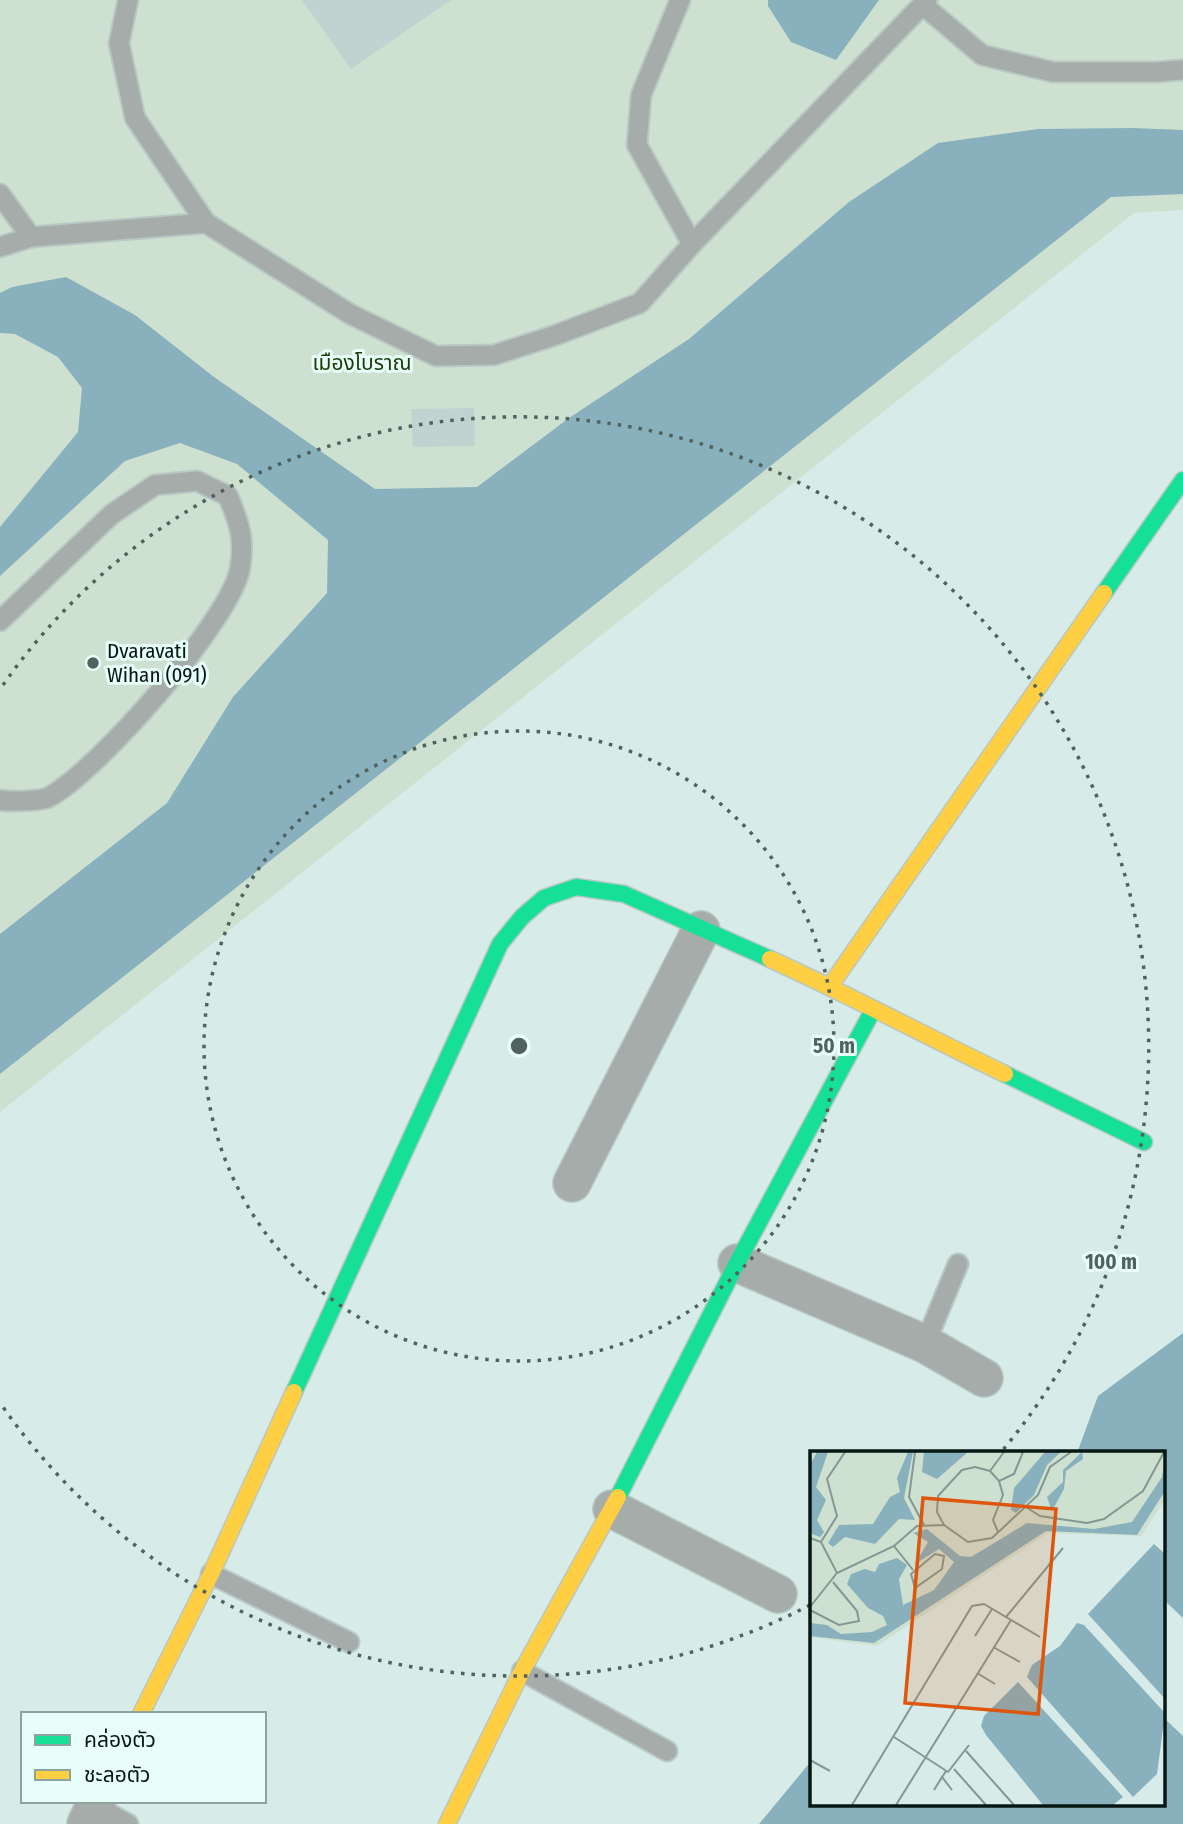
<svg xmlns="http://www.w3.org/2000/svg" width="1183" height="1824" viewBox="0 0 1183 1824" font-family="'Fira Sans Condensed','Noto Sans Thai',sans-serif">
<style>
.green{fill:#cee1d1}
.water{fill:#89b0bd}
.building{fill:#c1d2d1}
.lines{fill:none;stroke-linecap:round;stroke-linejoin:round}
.lane-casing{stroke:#b8c8c5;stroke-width:23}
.street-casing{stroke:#b8c8c5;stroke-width:40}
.fast-casing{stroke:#b8c8c5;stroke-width:19}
.slow-casing{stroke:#b8c8c5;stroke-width:19}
.lane{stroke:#a6acaa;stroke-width:19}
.street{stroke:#a6acaa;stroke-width:37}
.fast{stroke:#16e098;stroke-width:16}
.slow{stroke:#ffcf43;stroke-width:16}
.ring{fill:none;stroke:#51625e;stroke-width:3.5;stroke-dasharray:3.5 7}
.poi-dot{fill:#51625e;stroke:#e8fef9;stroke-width:2.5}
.labels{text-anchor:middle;stroke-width:6;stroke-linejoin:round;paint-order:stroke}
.park-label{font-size:21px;fill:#1b3c07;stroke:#e8fef9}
.poi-label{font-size:21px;fill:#091714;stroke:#e8fef9;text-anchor:start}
.inset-road{fill:none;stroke:#859793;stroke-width:2}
.view{fill:#dd560c;fill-opacity:0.15;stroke:#dd560c;stroke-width:3.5}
.inset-edge{fill:none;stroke:#091714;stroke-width:3.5}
.centre{fill:#51625e;stroke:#e8fef9;stroke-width:3.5}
.ring-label{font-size:21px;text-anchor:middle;font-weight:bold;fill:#51625e;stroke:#e8fef9;stroke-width:6;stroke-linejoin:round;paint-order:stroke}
</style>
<rect width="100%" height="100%" fill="#d7ece8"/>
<!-- green -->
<polygon class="green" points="0,0 1183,0 1183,210 1134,213 0,1112"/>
<!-- water -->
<g class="water">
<polygon points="768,0 879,0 836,60 791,42 768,6"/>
<polygon points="1133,128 1183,130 1183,194 1111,197 0,1074 0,934 167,803 233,697 327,593 328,540 237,464 180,443 125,461 0,576 0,527 78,432 82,388 58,357 15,334 0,333 0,293 12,287 66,277 135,315 214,377 375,489 477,487 569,418 689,339 849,202 938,143 1038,129"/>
<polygon points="1183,1333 1183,1618 1164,1600 1164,1453 1077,1453 1098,1396"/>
<polygon points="1164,1718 1183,1736 1183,1824 759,1824 812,1760 812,1805 1164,1805"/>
</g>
<!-- building -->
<g class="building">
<polygon points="302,0 451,0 351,69"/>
<polygon points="474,408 475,446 413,447 411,409"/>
</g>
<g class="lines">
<defs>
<g id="lane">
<polyline points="128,0 119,43 135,118 206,223"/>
<polyline points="680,0 641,95 637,145 692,244"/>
<polyline points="923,5 982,55 1053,72 1156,72 1183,70"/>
<polyline points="0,194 31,237"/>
<polyline points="0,247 31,237 206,223 350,314 436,356 494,355 556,335 640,303 692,244 927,0"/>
<path d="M0 621 112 514 155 485 197 481 228 496C239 523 245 538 240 568 232 619 94 775 47 798 39 801 8 802 0 800"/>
<polyline points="925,1344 958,1264"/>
<polyline points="211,1574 349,1642"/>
<polyline points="522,1671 667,1751"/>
<polyline points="95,1806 128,1824"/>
</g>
<g id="street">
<polyline points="572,1183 701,930"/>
<polyline points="737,1263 925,1344 984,1378"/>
<polyline points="612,1509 778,1594"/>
<polyline points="86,1824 97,1801"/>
</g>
<g id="fast">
<polyline points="1104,593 1183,480"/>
<polyline points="1005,1074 1144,1142"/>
<polyline points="294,1392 500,944 522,917 544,898 576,887 624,894 770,959"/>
<polyline points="618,1497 737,1263 873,1010"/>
</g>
<g id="slow">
<path d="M770 959C849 995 926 1036 1005 1074"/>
<polyline points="830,986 1104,593"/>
<polyline points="141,1714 211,1574 294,1392"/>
<polyline points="447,1824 522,1671 618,1497"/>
</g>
</defs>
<!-- lane casing -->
<use href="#lane" class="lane-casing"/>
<!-- street casing -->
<use href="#street" class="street-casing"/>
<!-- fast casing -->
<use href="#fast" class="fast-casing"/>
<!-- slow casing -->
<use href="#slow" class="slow-casing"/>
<!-- lane -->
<use href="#lane" class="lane"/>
<!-- street -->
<use href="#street" class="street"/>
<!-- fast -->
<use href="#fast" class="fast"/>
<!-- slow -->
<use href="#slow" class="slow"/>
</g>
<!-- distance rings -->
<g class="ring">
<circle cx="519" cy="1046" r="315"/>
<path d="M810 1605A630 630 0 0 1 3 1407M3 685A630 630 0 1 1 1002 1451"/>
</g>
<!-- markers -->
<circle class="poi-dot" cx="93" cy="663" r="7"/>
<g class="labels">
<!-- park labels -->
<g class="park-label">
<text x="362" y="370">เมืองโบราณ</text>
</g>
<!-- poi labels -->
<g class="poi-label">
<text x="107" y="658">Dvaravati<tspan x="107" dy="24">Wihan (091)</tspan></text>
</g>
</g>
<!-- overview -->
<g transform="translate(810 1451)">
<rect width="355" height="355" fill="#d7ece8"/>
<path d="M0 1H355V48L332 85 238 82 67 195 0 186Z" fill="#cee1d1"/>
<path d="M7 1H18L6 36 16 49 7 69 14 81 10 86 2 83 0 69V14ZM98 1H103L94 47 105 69 89 68 65 93 35 86 23 96 18 92 29 74 63 73 80 46 90 41 87 27ZM114 1H158L127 28 112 21ZM235 1H251L237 14 224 44 206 62 201 59 204 37ZM272 1 273 8 256 20 254 38 242 60 237 46 253 31V19ZM355 10V40L327 84 236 80 64 192 0 185V172L17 174 31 183 62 181 77 174 73 165 58 157 37 133 41 123 55 118 65 121 69 113 87 107 97 114 89 128 93 154 124 139 144 111 129 98 105 113 118 91 103 82 117 78 150 105 161 106 217 72 284 78 322 71 352 26ZM344 93 355 103V248L278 163ZM267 172 274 174 355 262 347 323 323 346 217 226 222 214 250 195ZM208 231 313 346 303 354H233L176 284 171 275 174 265Z" fill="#89b0bd"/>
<path class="inset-road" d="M105 1 99 46 114 74M180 20 194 1M189 30 204 23 213 1M216 56 230 65 277 72 294 68 333 40 354 1M134 74 127 61 128 45 152 19 165 16 180 20 189 30 193 44 183 69 188 81M0 87 11 91 27 122M11 91 27 65 17 28 35 1M84 95 103 119M125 103 134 105 132 118 105 137 101 123ZM0 156 27 122 84 95 107 75 134 74 158 91 182 87 228 44 240 16 261 1M0 159 29 174 49 170 47 160 23 131M196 166 253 97M165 185 182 158M183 196 210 211M167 222 185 233M84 286 138 321 159 294M156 300 204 354M0 309 20 320M144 318 176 354M136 320 124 339 132 326 142 339M42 354 162 155 174 153 230 186M86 354 201 169"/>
<path class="view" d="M113 47 246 58 228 263 95 252Z"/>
<rect width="355" height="355" class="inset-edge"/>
</g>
<circle cx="519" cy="1046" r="10" class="centre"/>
<g class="ring-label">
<text x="834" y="1053">50 m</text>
<text x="1111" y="1269">100 m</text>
</g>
<!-- legend -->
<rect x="21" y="1712" width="245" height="91" fill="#e8fef9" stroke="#8fa29d" stroke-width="2"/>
<rect x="35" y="1735" width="35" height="10" fill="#16e098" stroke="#8fa29d" stroke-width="2"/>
<text x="84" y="1747" font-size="21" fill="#091714">คล่องตัว</text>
<rect x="35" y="1770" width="35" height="10" fill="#ffcf43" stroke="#8fa29d" stroke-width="2"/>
<text x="84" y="1782" font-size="21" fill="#091714">ชะลอตัว</text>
</svg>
